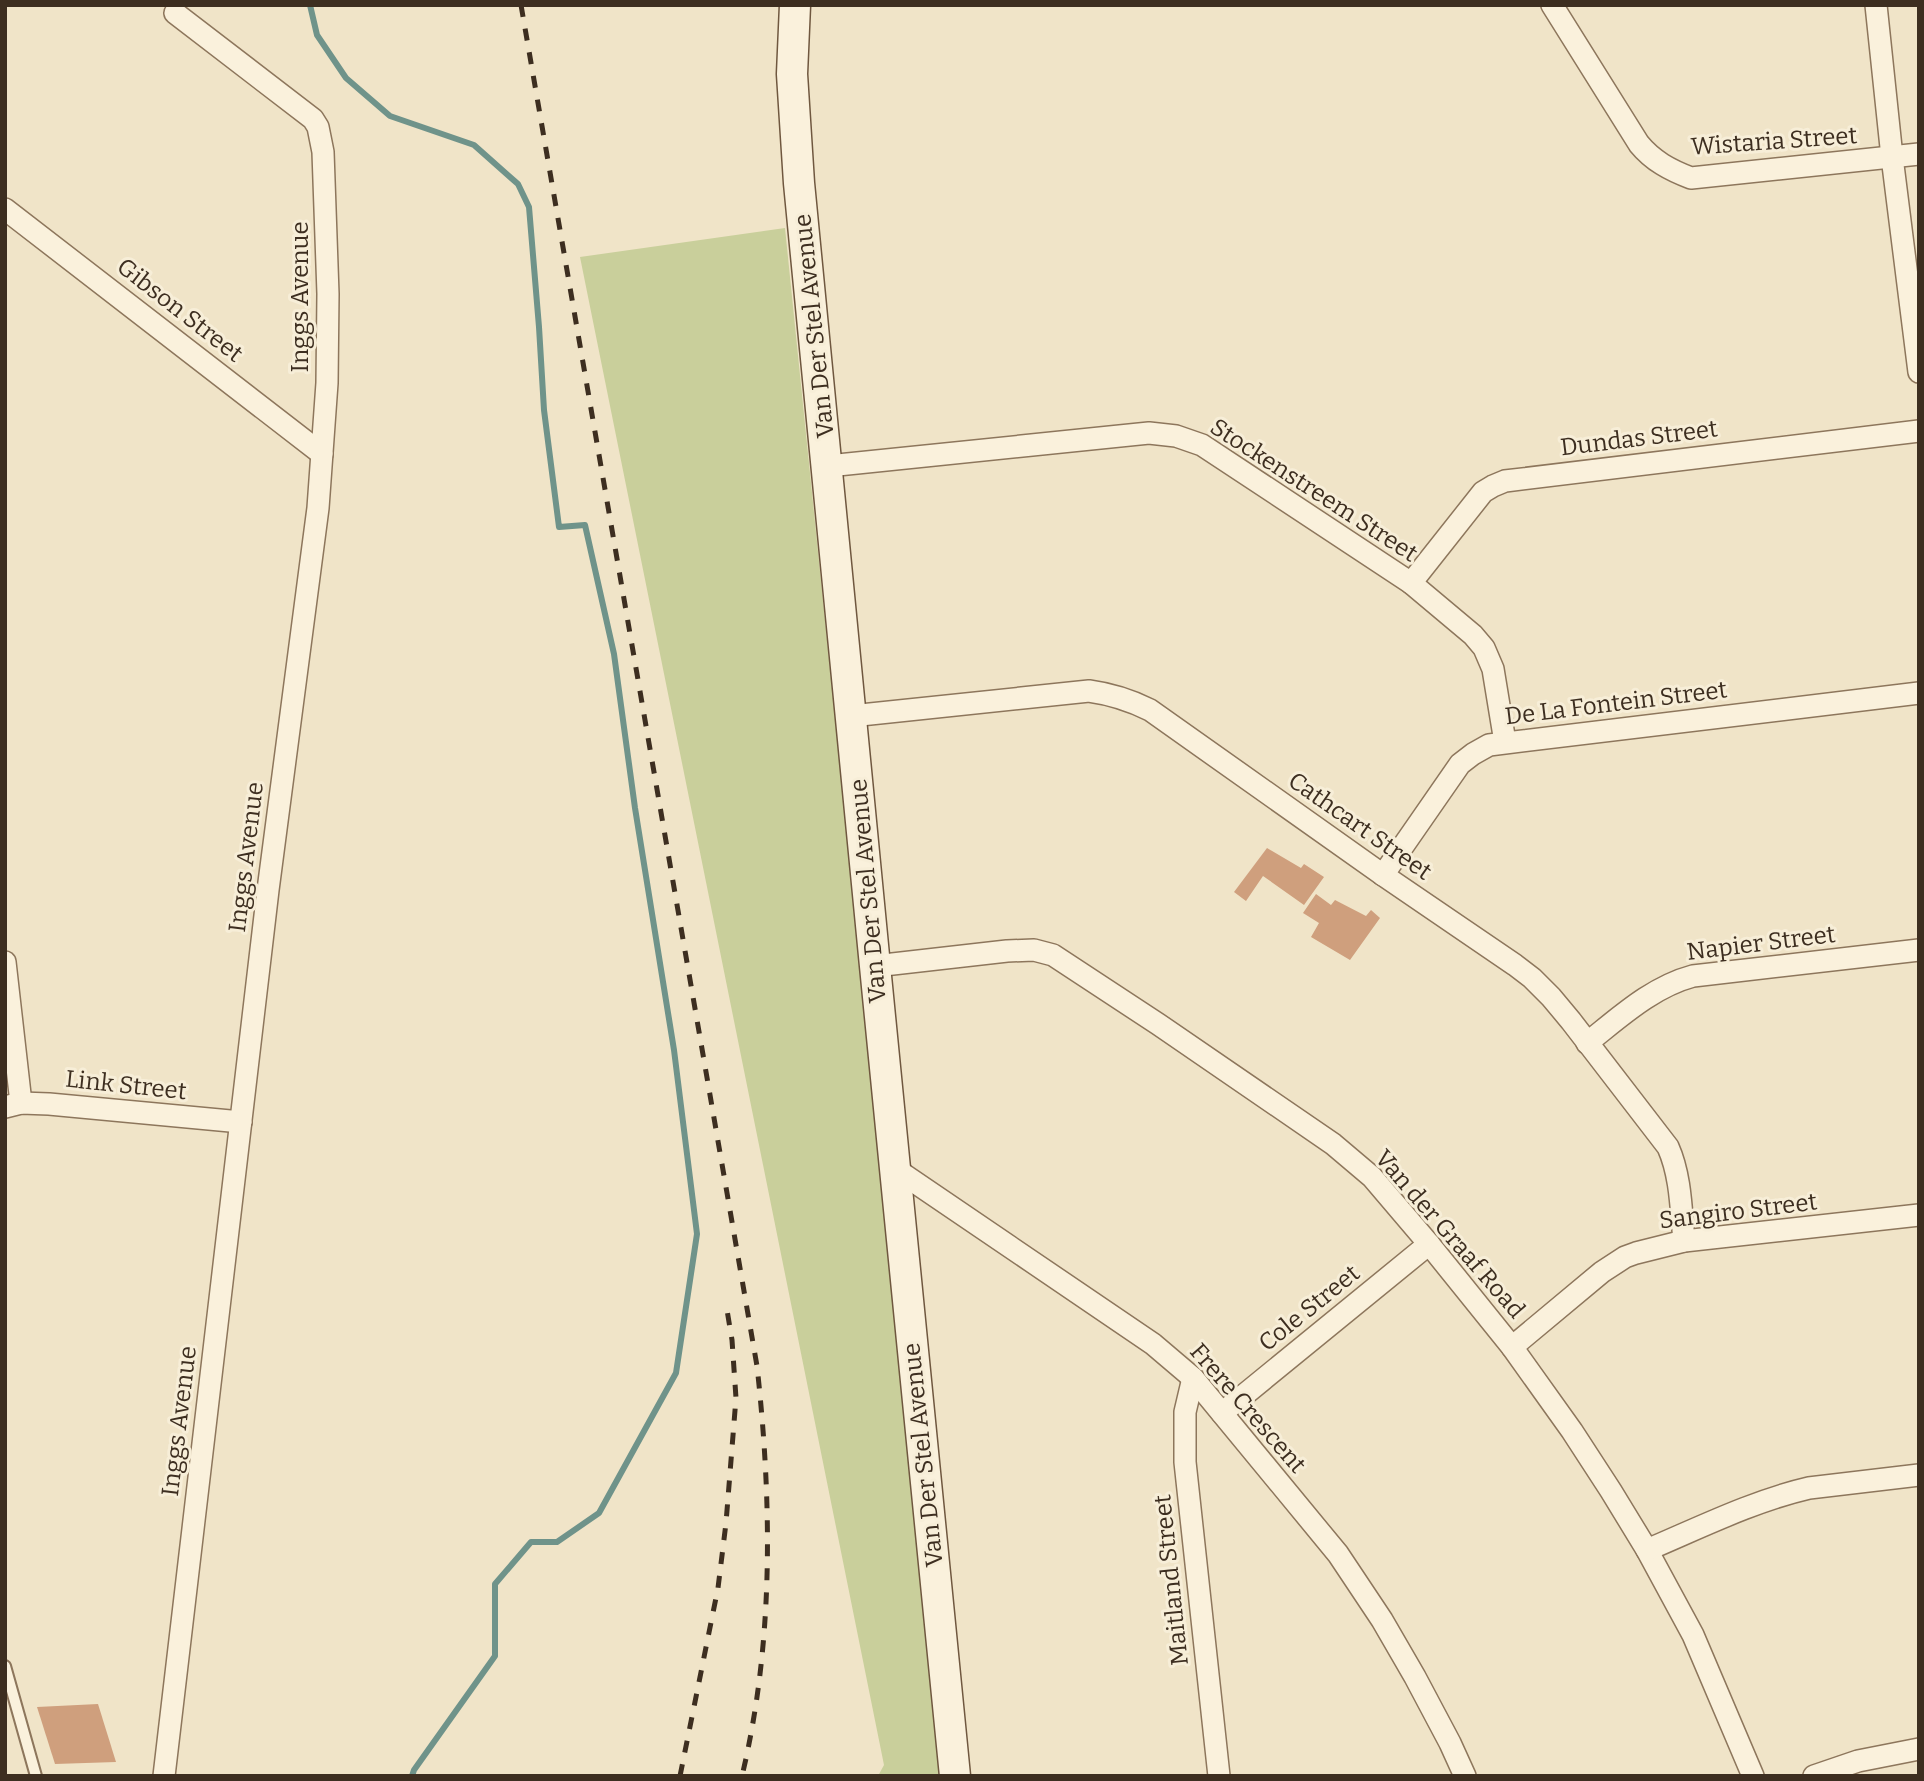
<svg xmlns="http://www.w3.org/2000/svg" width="1924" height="1781" viewBox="0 0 1924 1781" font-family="Bitter,serif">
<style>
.green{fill:#c9cf9b}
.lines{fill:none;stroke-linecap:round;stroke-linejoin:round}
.stream{stroke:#6f938a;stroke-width:6}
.building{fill:#cf9f7d}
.lane-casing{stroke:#8d765c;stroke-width:14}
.street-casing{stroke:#8d765c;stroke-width:24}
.secondary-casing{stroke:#6f573f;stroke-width:33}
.lane{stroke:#faf1dc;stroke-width:10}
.street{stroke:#faf1dc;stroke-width:21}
.secondary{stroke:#faf1dc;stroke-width:30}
.rail{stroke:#3d2e20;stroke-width:5;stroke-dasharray:12 12;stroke-linecap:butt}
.labels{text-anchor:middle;stroke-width:6;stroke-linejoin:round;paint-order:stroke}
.street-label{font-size:24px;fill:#3d2e20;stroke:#f7eed8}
</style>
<rect width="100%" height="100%" fill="#f0e4c8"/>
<!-- green -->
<polygon class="green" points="785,228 933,1679 939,1776 878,1776 884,1765 580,257"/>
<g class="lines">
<!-- stream -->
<polyline class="stream" points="310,5 317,35 346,78 390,116 474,145 518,184 529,207 539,327 544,410 559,527 585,525 614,654 635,808 674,1050 697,1234 676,1373 599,1513 557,1542 531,1542 495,1584 495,1656 414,1770 412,1776"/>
</g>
<!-- building -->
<g class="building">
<polygon points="1267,848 1301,868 1304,864 1324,877 1304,905 1263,876 1246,901 1234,892"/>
<polygon points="1316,894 1331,905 1335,900 1366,916 1371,910 1380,918 1350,960 1311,937 1319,923 1303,913"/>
<polygon points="98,1704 116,1762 55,1764 37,1707"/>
</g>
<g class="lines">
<defs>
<polyline id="lane" points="5,1666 36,1776"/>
<g id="street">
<path d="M1552 5 1639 144C1653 161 1670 170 1691 178L1919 154"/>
<polyline points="1876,5 1892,157 1919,372"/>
<polyline points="5,209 322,454"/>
<polyline points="828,466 1149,433 1176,436 1202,445 1411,583 1473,635 1484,648 1493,669 1505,742"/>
<polyline points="1411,583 1483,492 1493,486 1505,481 1919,431"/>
<path d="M851 716 1089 691C1111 694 1130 700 1150 710L1383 875 1515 965 1532 978 1551 997 1571 1021 1668 1147C1681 1176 1681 1210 1684 1241"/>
<polyline points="1383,875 1460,764 1473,754 1489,745 1919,693"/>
<polyline points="5,962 21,1103"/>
<polyline points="875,966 1007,951 1034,950 1053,955 1158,1024 1333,1144 1372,1177 1429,1244 1512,1347 1572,1431 1611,1491 1647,1550 1693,1635 1753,1776"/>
<path d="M1587 1043C1620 1017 1652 987 1693 976L1919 950"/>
<polyline points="5,1107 21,1103 49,1104 241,1122"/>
<polyline points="894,1168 1153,1344 1193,1378 1338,1554 1382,1620 1415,1677 1450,1743 1465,1776"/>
<polyline points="1512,1347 1602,1272 1625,1257 1636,1253 1684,1241 1919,1215"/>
<polyline points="1193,1378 1185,1412 1185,1462 1219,1776"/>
<polyline points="1222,1413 1429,1244"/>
<path d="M1647 1550C1699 1528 1753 1501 1809 1488L1919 1475"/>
<polyline points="164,1776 268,890 318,508 327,383 328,294 323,152 318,127 313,119 175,13"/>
<polyline points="1814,1776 1858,1761 1919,1749"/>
</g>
<polyline id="secondary" points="795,5 792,74 799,183 875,966 955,1776"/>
</defs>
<!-- lane casing -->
<use href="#lane" class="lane-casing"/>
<!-- street casing -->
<use href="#street" class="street-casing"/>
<!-- secondary casing -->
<use href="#secondary" class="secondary-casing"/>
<!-- lane -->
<use href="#lane" class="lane"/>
<!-- street -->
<use href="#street" class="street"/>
<!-- secondary -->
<use href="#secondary" class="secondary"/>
<!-- rail -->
<g class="rail">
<path d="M521 5 757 1366C772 1502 774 1642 742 1776"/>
<polyline points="680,1776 718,1588 726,1523 736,1398 732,1340 727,1310"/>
</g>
</g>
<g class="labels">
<!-- street labels -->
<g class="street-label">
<text transform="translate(1774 141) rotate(-4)" y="8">Wistaria Street</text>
<text transform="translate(300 297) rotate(-90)" y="8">Inggs Avenue</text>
<text transform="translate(180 310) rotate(38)" y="8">Gibson Street</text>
<text transform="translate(814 326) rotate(-96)" y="8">Van Der Stel Avenue</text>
<text transform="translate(1639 438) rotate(-7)" y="8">Dundas Street</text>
<text transform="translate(1314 490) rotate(33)" y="8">Stockenstreem Street</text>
<text transform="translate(1616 703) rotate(-7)" y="8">De La Fontein Street</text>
<text transform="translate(1360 826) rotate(35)" y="8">Cathcart Street</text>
<text transform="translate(246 857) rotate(-83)" y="8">Inggs Avenue</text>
<text transform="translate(868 891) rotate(-95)" y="8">Van Der Stel Avenue</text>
<text transform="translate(1761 943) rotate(-7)" y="8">Napier Street</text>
<text transform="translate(126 1085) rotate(6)" y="8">Link Street</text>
<text transform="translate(1738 1211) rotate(-7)" y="8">Sangiro Street</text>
<text transform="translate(1450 1234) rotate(49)" y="8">Van der Graaf Road</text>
<text transform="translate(1309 1308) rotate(-39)" y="8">Cole Street</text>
<text transform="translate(1248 1408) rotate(49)" y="8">Frere Crescent</text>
<text transform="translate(179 1421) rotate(-83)" y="8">Inggs Avenue</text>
<text transform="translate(923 1455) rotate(-96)" y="8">Van Der Stel Avenue</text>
<text transform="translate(1171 1580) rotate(-96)" y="8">Maitland Street</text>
</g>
</g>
<!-- border -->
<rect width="1924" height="1781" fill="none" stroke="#3d2e20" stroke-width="14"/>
</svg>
